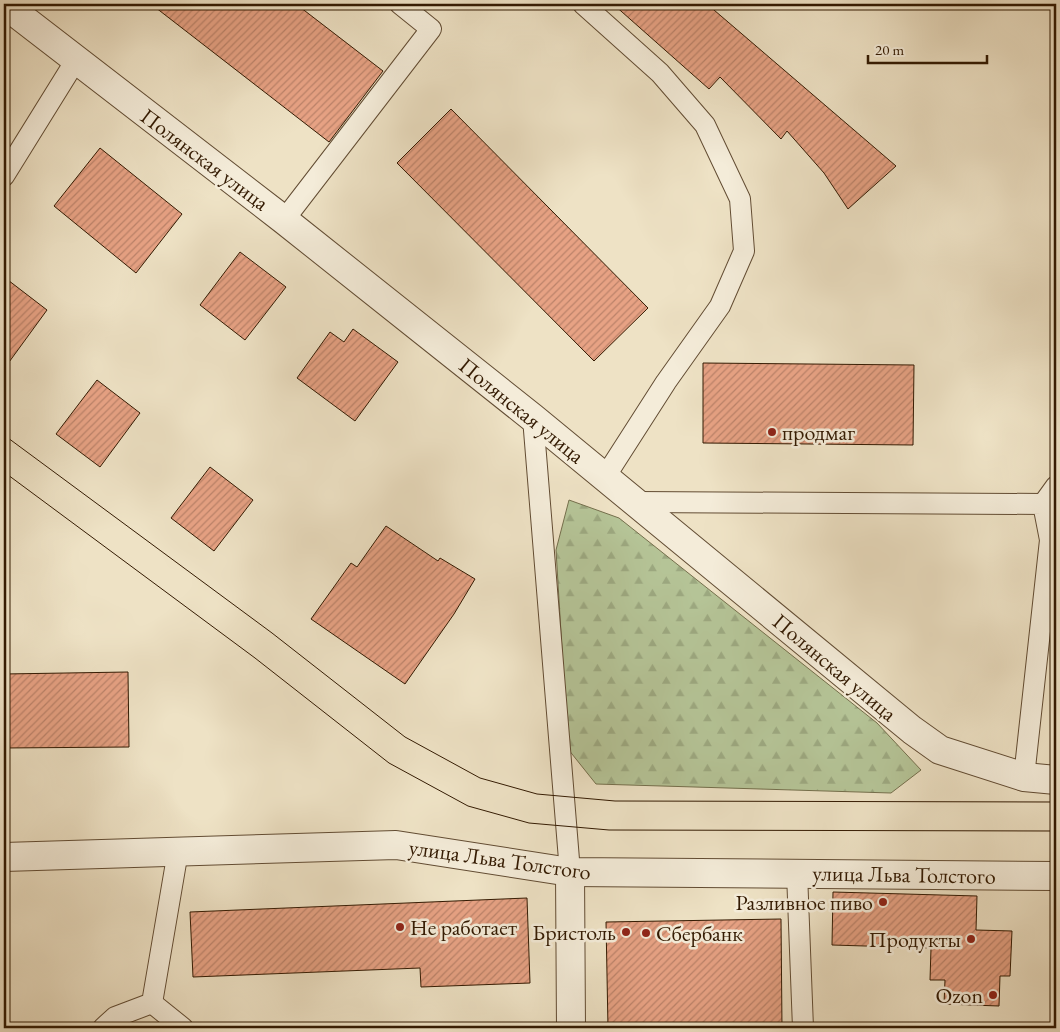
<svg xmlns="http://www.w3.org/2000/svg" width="1060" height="1032" viewBox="0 0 1060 1032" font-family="'EB Garamond',serif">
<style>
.forest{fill:url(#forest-firs);stroke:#746f4c}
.building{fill:url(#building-hatch);stroke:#331a02}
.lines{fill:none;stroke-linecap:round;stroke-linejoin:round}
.service-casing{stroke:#624c33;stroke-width:22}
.minor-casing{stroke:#624c33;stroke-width:30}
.service{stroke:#f4ecd9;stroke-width:20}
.minor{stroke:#f4ecd9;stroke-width:28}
.tram{stroke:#331a02;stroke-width:1}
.poi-dot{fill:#8f2418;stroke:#f4ecd9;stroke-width:2}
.labels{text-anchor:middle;stroke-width:5;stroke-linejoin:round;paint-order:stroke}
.street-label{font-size:22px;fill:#331a02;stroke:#f4ecd9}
.poi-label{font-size:22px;fill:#331a02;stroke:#f4ecd9;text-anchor:end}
</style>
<defs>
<pattern id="forest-firs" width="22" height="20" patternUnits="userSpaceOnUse" patternTransform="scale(1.25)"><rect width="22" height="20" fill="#b5c497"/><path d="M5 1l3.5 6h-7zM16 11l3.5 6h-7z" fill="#9ca880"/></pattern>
<pattern id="building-hatch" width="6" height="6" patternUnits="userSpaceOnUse" patternTransform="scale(1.25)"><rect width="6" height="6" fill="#e7a284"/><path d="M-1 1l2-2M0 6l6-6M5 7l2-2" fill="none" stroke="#bc836a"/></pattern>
</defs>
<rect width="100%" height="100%" fill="#eee2c5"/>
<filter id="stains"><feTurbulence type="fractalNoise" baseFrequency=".004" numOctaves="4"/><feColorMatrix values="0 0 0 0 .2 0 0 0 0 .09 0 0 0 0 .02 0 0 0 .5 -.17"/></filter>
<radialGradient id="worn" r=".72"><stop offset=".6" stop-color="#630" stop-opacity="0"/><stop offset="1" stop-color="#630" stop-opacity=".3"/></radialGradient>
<!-- forest -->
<polygon class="forest" points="569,500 619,518 877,723 921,770 891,793 596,784 568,749 556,550"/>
<!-- building -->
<g class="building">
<polygon points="151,4 296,4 383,71 329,142"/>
<polygon points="613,4 707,4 896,166 848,209 824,173 787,131 781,139 720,77 709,89"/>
<polygon points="451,109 648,308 594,361 397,163"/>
<polygon points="100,148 182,214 136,273 54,206"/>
<polygon points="240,252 286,287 245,340 200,305"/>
<polygon points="4,277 47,310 4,369"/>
<polygon points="353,329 398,362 355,421 297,378 330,332 344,342"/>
<polygon points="703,363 914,365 913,445 703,443"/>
<polygon points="97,380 140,413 100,467 56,434"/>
<polygon points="210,467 253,500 214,551 171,518"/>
<polygon points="386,526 438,561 440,558 475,579 454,614 405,684 311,619 351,563 357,567"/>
<polygon points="128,672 129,747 4,748 4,674"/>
<polygon points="833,892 977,896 976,930 1012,931 1010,976 1000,976 999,1006 944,1004 945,980 930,980 931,948 832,945"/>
<polygon points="527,898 530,983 421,987 420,968 193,977 190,912"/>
<polygon points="781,919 782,1027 608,1028 606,922"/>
</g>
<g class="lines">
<defs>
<g id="service">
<polyline points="583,4 660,73 705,125 740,199 744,251 720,306 666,382 605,477"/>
<polyline points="4,176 76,60"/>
<polyline points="284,220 431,29 400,4"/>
<polyline points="533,418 570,872"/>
<polyline points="635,502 1043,504 1050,540 1024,777"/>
<polyline points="1043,504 1056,486"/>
<polyline points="797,873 803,1028"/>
<polyline points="152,1003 183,1028"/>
<polyline points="103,1028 115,1017 152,1003 178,851"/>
</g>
<g id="minor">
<polyline points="4,4 284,220 533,418 912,730 940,750 1024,777 1056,780"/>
<polyline points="4,857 396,845 570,872 1056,876"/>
<polyline points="570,872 571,1028"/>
</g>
</defs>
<!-- service casing -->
<use href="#service" class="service-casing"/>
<!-- minor casing -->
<use href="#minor" class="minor-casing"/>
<!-- service -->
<use href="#service" class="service"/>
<!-- minor -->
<use href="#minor" class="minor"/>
<!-- tram -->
<g class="tram">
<polyline points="4,435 272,633 405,737 480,778 537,794 615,801 1056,802"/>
<polyline points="4,472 255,658 389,763 468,806 529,823 609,830 1056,831"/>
</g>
</g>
<!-- markers -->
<g class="poi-dot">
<circle cx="772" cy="432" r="5"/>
<circle cx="883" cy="902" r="5"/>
<circle cx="400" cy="927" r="5"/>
<circle cx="626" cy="932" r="5"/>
<circle cx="646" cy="933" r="5"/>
<circle cx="971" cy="939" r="5"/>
<circle cx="993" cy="995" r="5"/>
</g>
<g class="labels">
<!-- street labels -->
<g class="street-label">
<text transform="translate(205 159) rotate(37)" y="8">Полянская улица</text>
<text transform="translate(522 410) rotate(39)" y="8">Полянская улица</text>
<text transform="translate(835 667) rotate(40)" y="8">Полянская улица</text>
<text transform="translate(500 859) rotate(8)" y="8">улица Льва Толстого</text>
<text transform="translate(904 874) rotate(1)" y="8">улица Льва Толстого</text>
</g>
<!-- poi labels -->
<g class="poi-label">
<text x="782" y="440" text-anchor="start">продмаг</text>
<text x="873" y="910">Разливное пиво</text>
<text x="410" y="935" text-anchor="start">Не работает</text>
<text x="616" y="940">Бристоль</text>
<text x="656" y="941" text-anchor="start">Сбербанк</text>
<text x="961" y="947">Продукты</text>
<text x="983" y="1003">Ozon</text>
</g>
</g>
<!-- margin -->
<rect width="1060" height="1032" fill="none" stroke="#eee2c5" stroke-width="20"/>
<rect x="5" y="5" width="1050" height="1022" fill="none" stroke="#331a02" stroke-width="2.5"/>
<rect x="10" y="10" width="1040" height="1012" fill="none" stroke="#331a02"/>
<!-- scale -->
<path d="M868 55v8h119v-8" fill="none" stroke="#331a02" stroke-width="2.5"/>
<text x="875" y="55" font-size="15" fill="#331a02" stroke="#f4ecd9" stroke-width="4" paint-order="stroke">20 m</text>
<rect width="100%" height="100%" filter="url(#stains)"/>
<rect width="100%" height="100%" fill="url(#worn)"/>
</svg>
